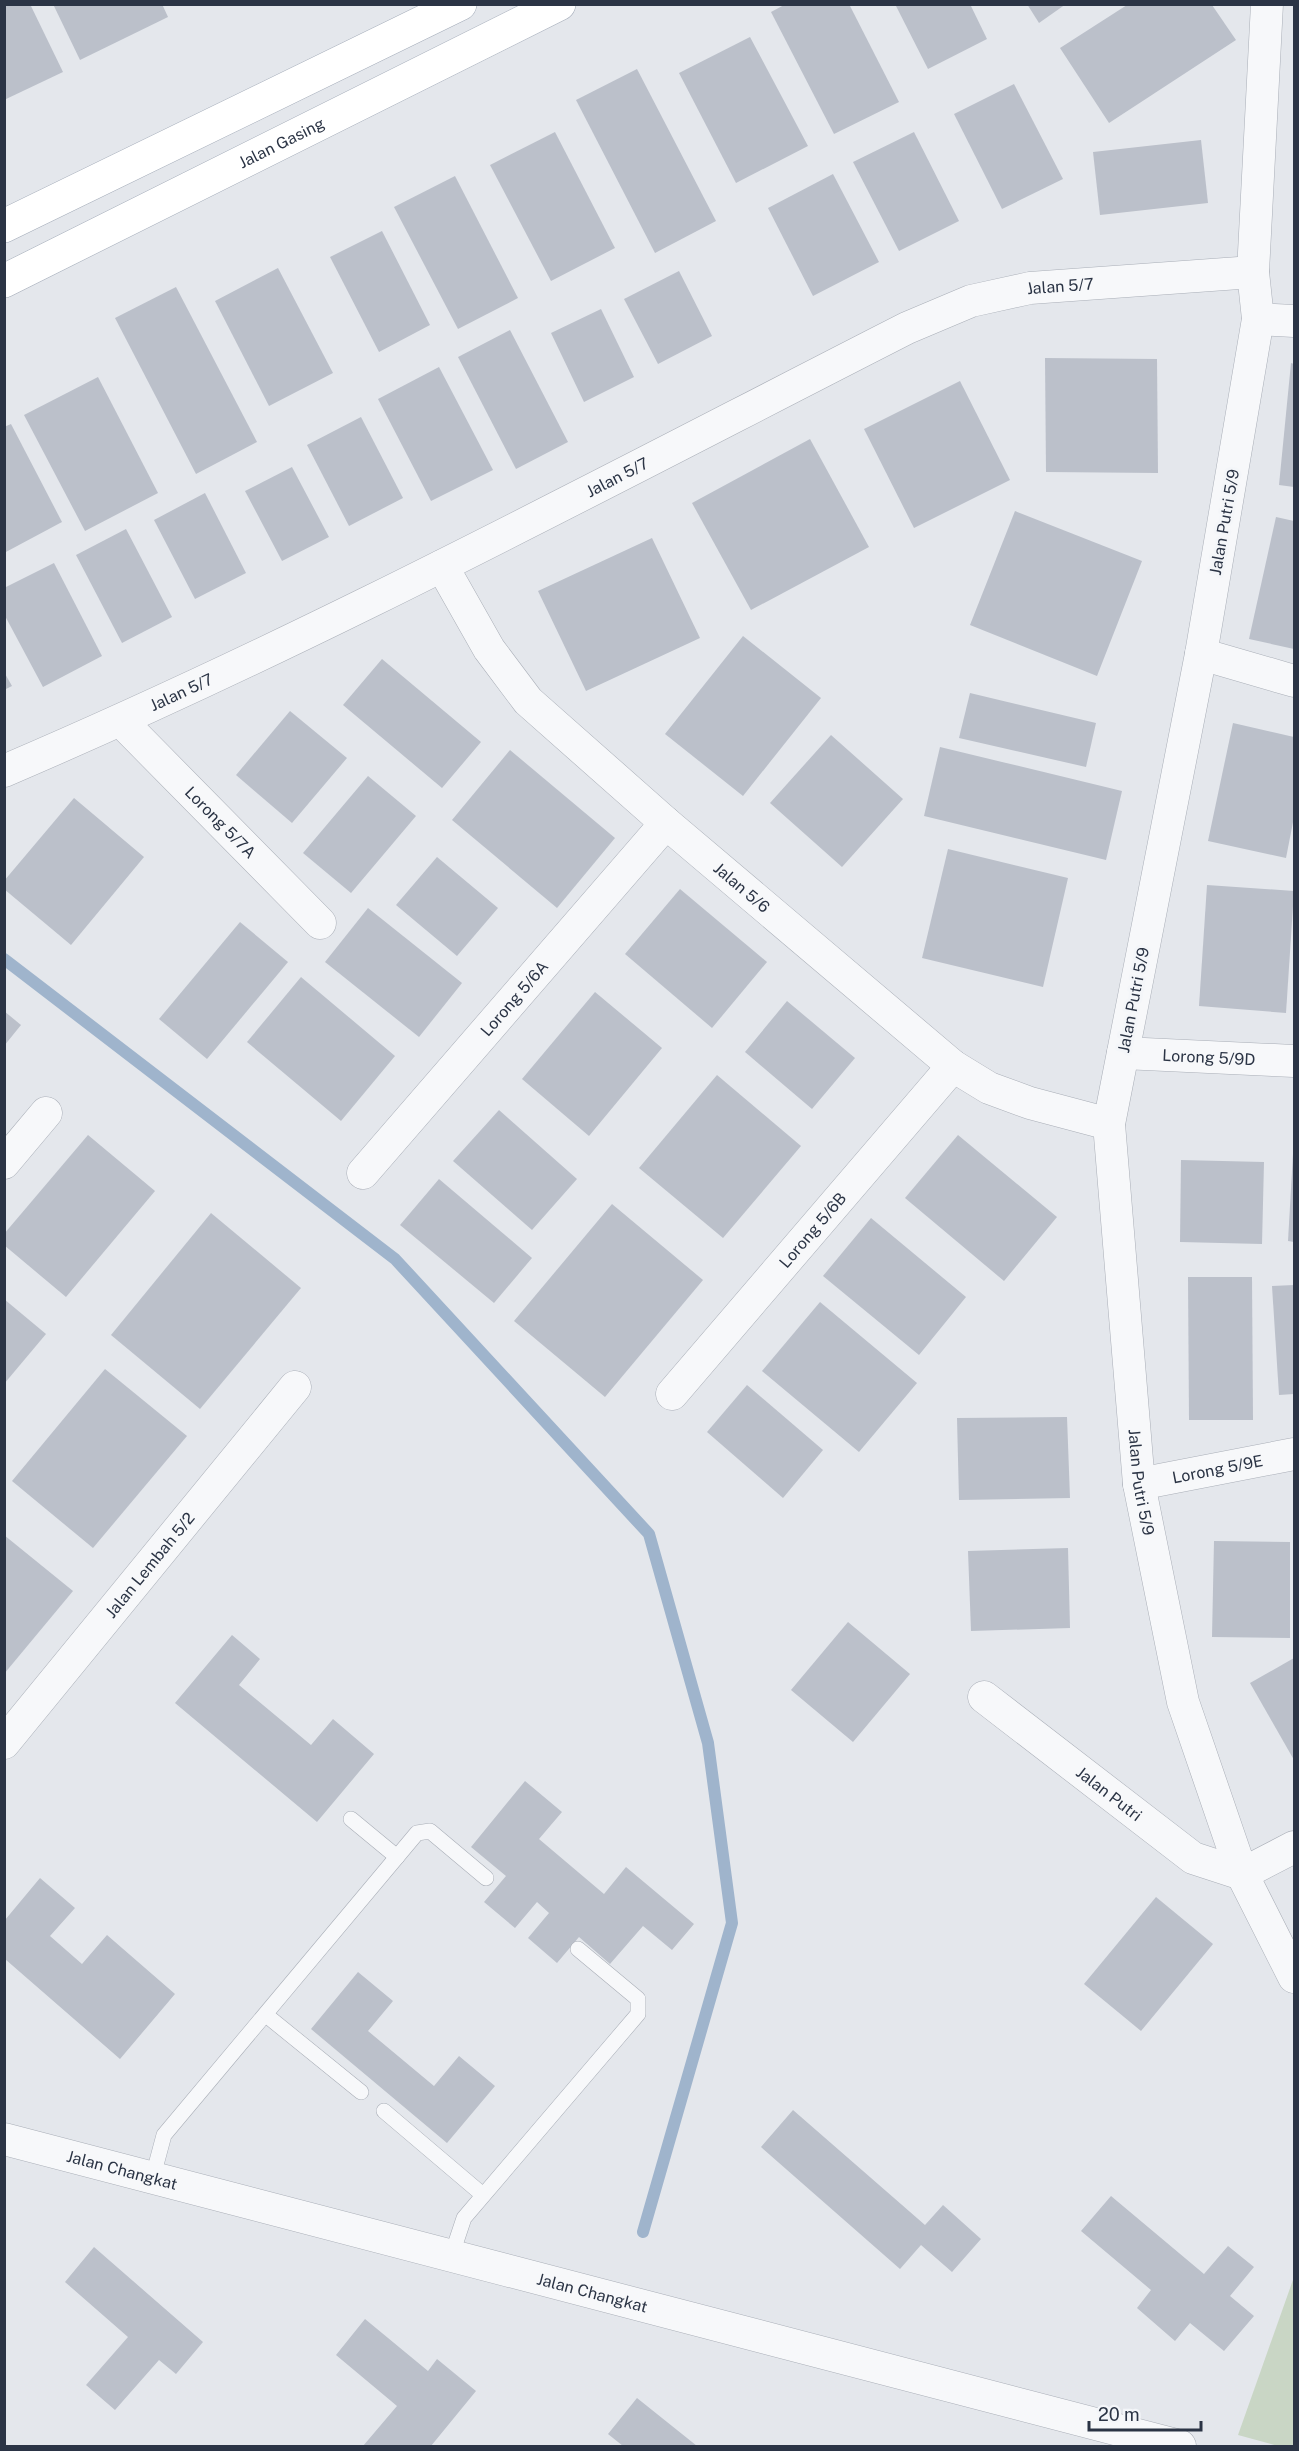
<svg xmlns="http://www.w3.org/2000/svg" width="1299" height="2451" viewBox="0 0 1299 2451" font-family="'Public Sans',sans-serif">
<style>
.green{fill:#c9d6c5}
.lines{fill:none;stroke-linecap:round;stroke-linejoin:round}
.stream{stroke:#9fb4cc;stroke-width:12}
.building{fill:#bbc0ca}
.service-casing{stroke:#a9aeb7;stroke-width:16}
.minor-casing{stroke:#a9aeb7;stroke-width:33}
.primary-casing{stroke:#a3abb8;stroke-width:34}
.service{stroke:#f7f8fa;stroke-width:15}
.minor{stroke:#f7f8fa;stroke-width:32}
.primary{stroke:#fff;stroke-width:33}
.labels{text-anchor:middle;stroke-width:6;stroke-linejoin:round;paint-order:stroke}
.street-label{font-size:16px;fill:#2b3445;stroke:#f4f6f9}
</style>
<rect width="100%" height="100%" fill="#e4e7ec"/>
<!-- green -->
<polygon class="green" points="1294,2277 1294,2446 1278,2446 1238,2435"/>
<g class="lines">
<!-- stream -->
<polyline class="stream" points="4,959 395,1259 649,1534 708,1743 732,1923 643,2232"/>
</g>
<!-- building -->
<g class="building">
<polygon points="4,4 30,4 63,72 4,100"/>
<polygon points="53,4 162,4 168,17 80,60"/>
<polygon points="786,4 849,4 899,102 834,134 771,12"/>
<polygon points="895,4 970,4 987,39 928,69"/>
<polygon points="1027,4 1066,4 1039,23"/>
<polygon points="1127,5 1212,5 1236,40 1109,123 1060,48"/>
<polygon points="750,37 808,146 736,183 679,73"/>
<polygon points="637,69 716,221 655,253 576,100"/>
<polygon points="1014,84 1063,179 1002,209 954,114"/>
<polygon points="555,132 615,248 551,281 490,165"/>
<polygon points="914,132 959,221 899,251 853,162"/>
<polygon points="1201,140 1208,203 1100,215 1093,152"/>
<polygon points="833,174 879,262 813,296 768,208"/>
<polygon points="455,176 518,298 458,329 394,207"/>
<polygon points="382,231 430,325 379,352 330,257"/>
<polygon points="278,268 333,373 269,406 215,301"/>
<polygon points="679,271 712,336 658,364 624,299"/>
<polygon points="176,287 257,442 196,474 115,318"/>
<polygon points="601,309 634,377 584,402 551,333"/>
<polygon points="510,330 568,442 516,469 458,357"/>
<polygon points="1045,358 1157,359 1158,473 1046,472"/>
<polygon points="1291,363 1294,364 1294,487 1279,485"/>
<polygon points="439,367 493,470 431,501 378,399"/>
<polygon points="98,377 158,493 85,531 24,415"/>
<polygon points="960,381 1010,480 914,528 864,429"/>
<polygon points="361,417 403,498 349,526 307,445"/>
<polygon points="11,424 62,522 4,553 4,427"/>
<polygon points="810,439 869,547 751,610 692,503"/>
<polygon points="292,467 329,537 282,561 245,491"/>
<polygon points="205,493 246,573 195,599 154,520"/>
<polygon points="1015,511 1142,561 1097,676 970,625"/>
<polygon points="1276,517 1294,521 1294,649 1249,639"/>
<polygon points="126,529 172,617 122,643 76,555"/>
<polygon points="652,538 700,638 586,691 538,591"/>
<polygon points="54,563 102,656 43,687 4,614 4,588"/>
<polygon points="743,636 821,698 743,796 665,734"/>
<polygon points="382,659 481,742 442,788 343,705"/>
<polygon points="4,672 12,686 4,690"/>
<polygon points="970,693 1096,723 1086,767 959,738"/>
<polygon points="290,711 347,758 292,823 236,775"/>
<polygon points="1233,723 1294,737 1294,817 1286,858 1208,841"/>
<polygon points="831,735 903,799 842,867 770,803"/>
<polygon points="940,747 1122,791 1106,860 924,816"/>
<polygon points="510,750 615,838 557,908 452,820"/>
<polygon points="368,776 416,816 351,893 303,853"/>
<polygon points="74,798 144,857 71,945 4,889 4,881"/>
<polygon points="948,849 1068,878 1043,987 922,958"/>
<polygon points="437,857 498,908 457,956 396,905"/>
<polygon points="1207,885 1294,891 1286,1013 1199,1006"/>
<polygon points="680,889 767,962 712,1028 625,954"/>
<polygon points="368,908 462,983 419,1037 325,962"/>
<polygon points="240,922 288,962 207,1059 159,1019"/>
<polygon points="301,977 395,1056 341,1121 247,1042"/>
<polygon points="595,992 662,1048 589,1136 522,1079"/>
<polygon points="787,1001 855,1058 812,1109 745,1052"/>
<polygon points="4,1011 21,1025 4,1046"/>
<polygon points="717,1075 801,1146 723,1238 639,1168"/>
<polygon points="499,1110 577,1179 532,1230 453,1161"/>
<polygon points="88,1135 155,1191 66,1297 4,1245 4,1234"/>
<polygon points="958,1135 1057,1217 1004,1281 905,1198"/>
<polygon points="1293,1154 1294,1155 1294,1242 1288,1241"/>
<polygon points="1181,1160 1264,1162 1262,1244 1180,1242"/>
<polygon points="439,1179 532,1258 494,1303 400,1225"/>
<polygon points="612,1204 703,1280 605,1397 514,1321"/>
<polygon points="211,1213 301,1288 200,1409 111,1335"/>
<polygon points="871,1218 966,1297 919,1355 823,1276"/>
<polygon points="1188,1277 1252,1277 1253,1420 1189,1420"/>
<polygon points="1294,1285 1294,1394 1279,1395 1272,1286"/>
<polygon points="4,1299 46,1334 4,1384"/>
<polygon points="820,1302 917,1383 859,1452 762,1371"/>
<polygon points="105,1369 187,1436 93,1548 12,1481"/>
<polygon points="747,1385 823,1450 783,1498 707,1432"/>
<polygon points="1067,1417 1070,1498 959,1500 957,1418"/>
<polygon points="4,1535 73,1591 4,1674"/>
<polygon points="1214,1541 1290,1542 1290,1638 1212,1637"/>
<polygon points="1068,1548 1070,1628 971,1631 968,1551"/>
<polygon points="848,1622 910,1674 853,1742 791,1690"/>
<polygon points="232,1635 260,1659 239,1685 311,1745 333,1719 374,1754 317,1822 175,1703"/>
<polygon points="1294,1658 1294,1760 1250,1683"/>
<polygon points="525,1781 562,1812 539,1839 604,1894 626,1867 694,1924 672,1950 643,1926 610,1964 579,1937 557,1963 528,1938 549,1913 537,1902 515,1928 484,1902 506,1876 471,1847"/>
<polygon points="40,1878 75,1908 50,1936 82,1964 107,1935 175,1994 120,2059 5,1959 5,1920"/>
<polygon points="1156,1897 1213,1944 1141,2031 1084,1984"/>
<polygon points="358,1972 393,2001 368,2031 434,2086 459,2056 495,2086 447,2143 311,2029"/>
<polygon points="793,2110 925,2225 943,2205 981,2239 952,2272 921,2245 900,2269 761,2147"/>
<polygon points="1111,2196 1204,2274 1228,2246 1254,2267 1230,2296 1254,2316 1224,2351 1190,2323 1175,2341 1137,2308 1151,2290 1081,2231"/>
<polygon points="94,2247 203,2342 176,2374 159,2360 115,2410 86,2385 128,2337 65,2282"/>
<polygon points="365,2319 428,2371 437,2359 476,2391 431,2446 363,2446 397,2406 336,2355"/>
<polygon points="637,2398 697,2446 623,2446 608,2434"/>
</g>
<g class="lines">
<defs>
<g id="service">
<polyline points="351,1819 397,1857"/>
<polyline points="266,2015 361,2092"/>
<polyline points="384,2111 483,2195"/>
<polyline points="153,2176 164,2135 417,1833 430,1831 486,1878"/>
<polyline points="452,2254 464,2218 638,2014 638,1999 578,1949"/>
</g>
<g id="minor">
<path id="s1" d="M1267 4 1253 272 1258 319 1201 654 1109 1124 1139 1484 1183 1702 1242 1874 1294 1977"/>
<polyline points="1258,319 1294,321"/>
<path id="s2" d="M442 566 489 649 528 701 666 823 953 1066 989 1088 1030 1103 1109 1124"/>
<polyline points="1201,654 1294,681"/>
<path id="s3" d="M121 721 320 923"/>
<path id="s4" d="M4 771C313 639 609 480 907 328L971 301 1030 288 1253 272"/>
<path id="s5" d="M1123 1053 1294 1061"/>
<polyline points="4,1163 46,1113"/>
<path id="s6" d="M363 1173 666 823"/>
<path id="s7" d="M672 1394 953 1066"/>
<path id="s8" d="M1139 1484 1294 1454"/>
<path id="s9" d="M984 1697 1193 1858 1242 1874 1294 1847"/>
<path id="s10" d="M4 1743 295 1387"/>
<path id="s11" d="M4 2139 1180 2446"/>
</g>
<g id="primary">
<polyline points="4,226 460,4"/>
<path id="s12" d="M4 281 559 4"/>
</g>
</defs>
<!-- service casing -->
<use href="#service" class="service-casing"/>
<!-- minor casing -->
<use href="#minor" class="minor-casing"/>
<!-- primary casing -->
<use href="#primary" class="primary-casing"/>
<!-- service -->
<use href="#service" class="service"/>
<!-- minor -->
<use href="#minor" class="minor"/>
<!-- primary -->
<use href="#primary" class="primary"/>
</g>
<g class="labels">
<!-- street labels -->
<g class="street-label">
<text dy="6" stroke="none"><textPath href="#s12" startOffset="310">Jalan Gasing</textPath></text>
<text dy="6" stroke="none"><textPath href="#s4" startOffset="1166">Jalan 5/7</textPath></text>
<text dy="6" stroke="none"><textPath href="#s4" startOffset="680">Jalan 5/7</textPath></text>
<text transform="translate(1224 522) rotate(-80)" y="6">Jalan Putri 5/9</text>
<text dy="6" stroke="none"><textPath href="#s4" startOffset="194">Jalan 5/7</textPath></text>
<text dy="6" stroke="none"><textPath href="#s3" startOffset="142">Lorong 5/7A</textPath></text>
<text dy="6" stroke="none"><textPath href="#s2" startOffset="444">Jalan 5/6</textPath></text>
<text dy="6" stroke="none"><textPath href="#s6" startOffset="231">Lorong 5/6A</textPath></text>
<text transform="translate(1133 1000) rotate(-79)" y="6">Jalan Putri 5/9</text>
<text dy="6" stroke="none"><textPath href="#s5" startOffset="86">Lorong 5/9D</textPath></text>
<text dy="6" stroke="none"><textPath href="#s7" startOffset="216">Lorong 5/6B</textPath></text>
<text dy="6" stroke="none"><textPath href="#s8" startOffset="80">Lorong 5/9E</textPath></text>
<text dy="6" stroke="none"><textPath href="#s1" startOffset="1494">Jalan Putri 5/9</textPath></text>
<text dy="6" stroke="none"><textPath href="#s10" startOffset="230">Jalan Lembah 5/2</textPath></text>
<text dy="6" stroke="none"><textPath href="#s9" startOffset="158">Jalan Putri</textPath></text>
<text dy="6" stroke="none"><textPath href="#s11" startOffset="122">Jalan Changkat</textPath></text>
<text dy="6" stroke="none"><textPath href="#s11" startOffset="608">Jalan Changkat</textPath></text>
</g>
</g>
<!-- border -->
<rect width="1299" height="2451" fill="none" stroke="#2b3445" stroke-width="12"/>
<!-- scale -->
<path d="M1089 2421v9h112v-9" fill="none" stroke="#2b3445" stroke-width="3"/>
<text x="1098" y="2421" font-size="18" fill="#2b3445" stroke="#f4f6f9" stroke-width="4.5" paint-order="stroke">20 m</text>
</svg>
